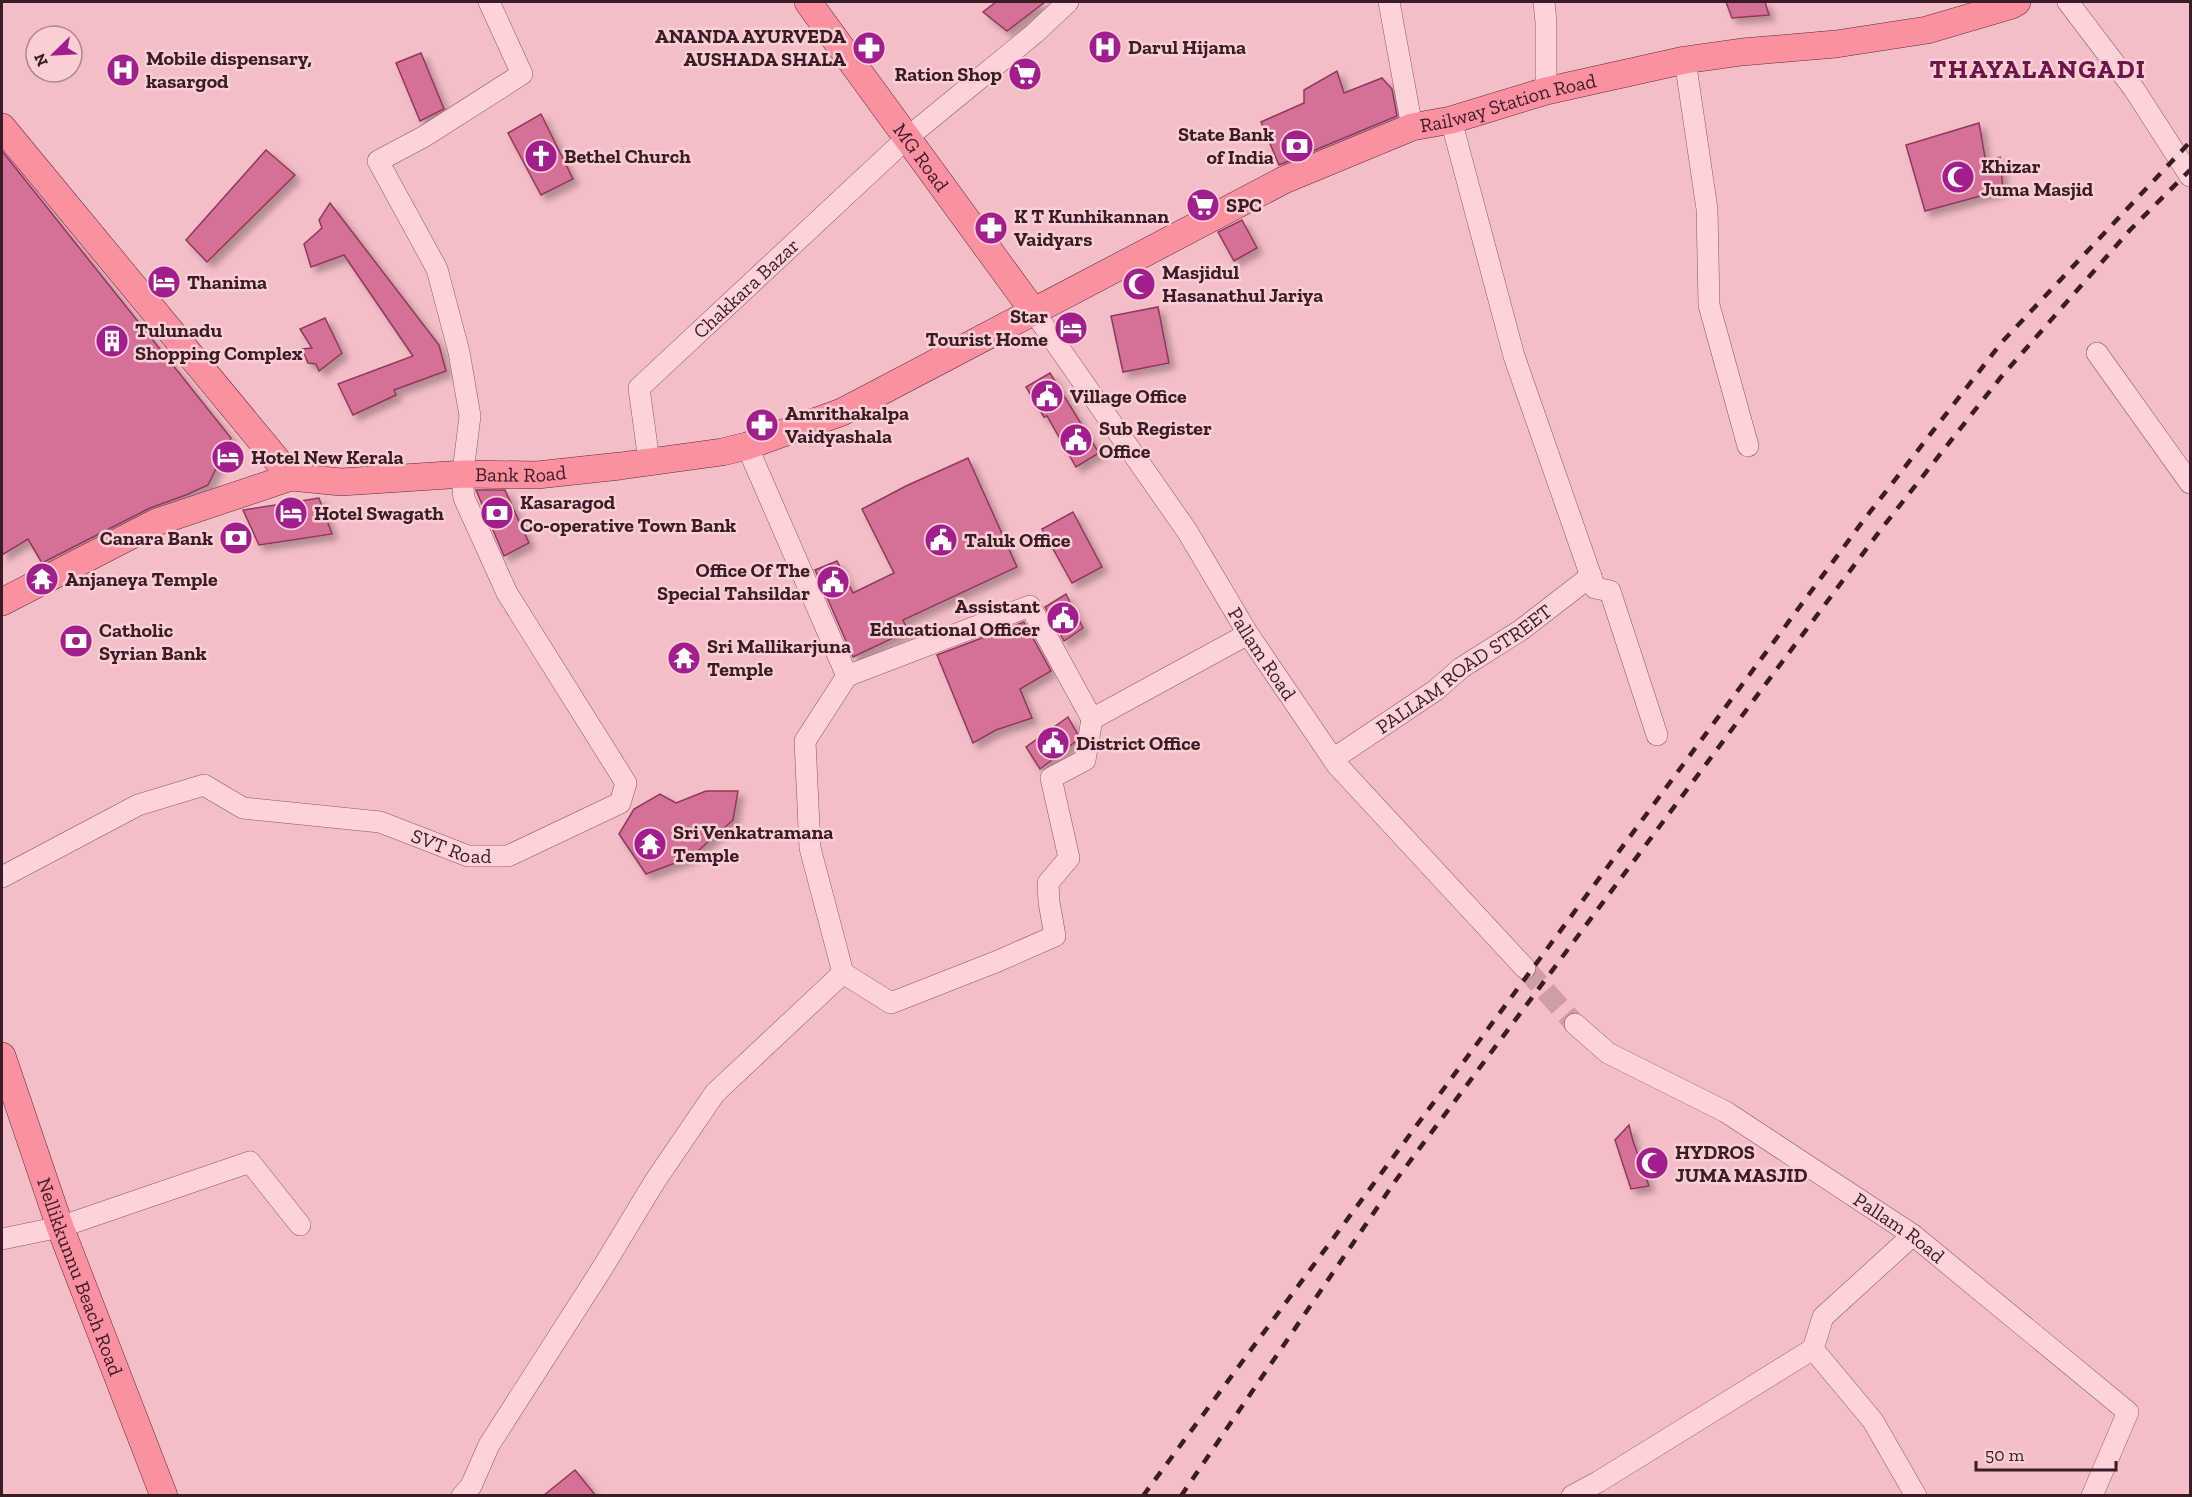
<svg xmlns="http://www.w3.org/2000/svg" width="2192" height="1497" viewBox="0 0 2192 1497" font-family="'Zilla Slab',serif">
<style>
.building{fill:#d56f99;stroke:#8f385d;stroke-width:1.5;filter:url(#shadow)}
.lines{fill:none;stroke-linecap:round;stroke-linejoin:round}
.minor-tunnel{stroke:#ce9da5;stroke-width:21;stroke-dasharray:21 10;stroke-linecap:butt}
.minor-casing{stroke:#8d5565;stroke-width:22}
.major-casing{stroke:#5a2a3b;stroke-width:28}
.minor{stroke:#fdd2d8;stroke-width:21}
.major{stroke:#fb91a0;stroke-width:27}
.rail{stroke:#3b1b26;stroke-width:4.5;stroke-dasharray:10 10;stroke-linecap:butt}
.labels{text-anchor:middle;stroke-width:5;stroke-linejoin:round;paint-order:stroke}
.poi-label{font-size:20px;font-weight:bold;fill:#3b1b26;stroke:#f9cfd3;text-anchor:start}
.street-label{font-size:20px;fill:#3b1b26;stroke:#f9cfd3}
.district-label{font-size:26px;font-weight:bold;letter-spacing:1.5px;fill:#6d154b;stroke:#f9cfd3}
</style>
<defs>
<filter id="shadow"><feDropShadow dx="5.5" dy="5.5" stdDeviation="3" flood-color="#0004"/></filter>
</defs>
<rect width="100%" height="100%" fill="#f3bec5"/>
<!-- building -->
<g class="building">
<polygon points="996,2 1045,2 1007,31 983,12"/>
<polygon points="1726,2 1765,2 1769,15 1732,18"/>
<polygon points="421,53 444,109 420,121 396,63"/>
<polygon points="1337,71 1344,93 1382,78 1392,89 1397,116 1279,165 1261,122 1304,103 1304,90"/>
<polygon points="541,114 573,179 541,195 508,133"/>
<polygon points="1979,123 1986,163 2000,157 2003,190 1925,211 1906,145"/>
<polygon points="266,150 295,175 207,262 186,240"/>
<polygon points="2,151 231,438 208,485 186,495 150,508 42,563 28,539 2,555"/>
<polygon points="330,203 439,345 446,371 394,390 396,395 353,415 338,384 413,356 344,255 311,267 304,244 322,228 319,220"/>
<polygon points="1242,220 1257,248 1234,261 1218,232"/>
<polygon points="1158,307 1169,363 1123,372 1111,316"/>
<polygon points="325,318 342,353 319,371 316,364 308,363 302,349 312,348 300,329"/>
<polygon points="1050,373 1099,453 1076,467 1047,416 1044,417 1026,387"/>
<polygon points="968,458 1017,567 903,620 908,631 853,657 815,570 837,561 853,593 894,573 862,509 906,486"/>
<polygon points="476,490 505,490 529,543 504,556"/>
<polygon points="319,498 332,534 259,545 243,510"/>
<polygon points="1073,512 1102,567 1072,583 1042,529"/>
<polygon points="1066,594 1083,628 1064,641 1045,607"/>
<polygon points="1024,622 1051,671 1020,689 1032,718 996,730 973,743 937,655"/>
<polygon points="1068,717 1077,733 1075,742 1040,769 1026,747"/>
<polygon points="706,791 738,791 733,820 691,857 646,874 619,834 634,809 660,794 676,803"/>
<polygon points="1629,1125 1633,1141 1649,1186 1631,1189 1615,1140"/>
<polygon points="575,1470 596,1496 543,1496"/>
</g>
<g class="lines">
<!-- minor-tunnel -->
<polyline class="minor-tunnel" points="1525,968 1575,1024"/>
<defs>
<g id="minor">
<polyline points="1389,2 1412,127"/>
<polyline points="1544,2 1546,22 1546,91"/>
<polyline points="2068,2 2134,89 2190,176"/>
<polyline points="1685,60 1707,209 1709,305 1748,446"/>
<polyline points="1451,120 1514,356 1595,588 1610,591 1657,735"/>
<path id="s1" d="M1034 312 1187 531 1248 634 1337 765 1525 968"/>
<polyline points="2097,353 2190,483"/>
<polyline points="747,446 847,676 1030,606 1092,719 1248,634"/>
<path id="s2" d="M649 461 639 388 907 138 1035 33 1068 2"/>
<path id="s3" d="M1333 759 1436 690 1461 668 1521 630 1591 576"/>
<path id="s4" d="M2 877 138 805 204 785 243 808 380 822 468 856H508L620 803 626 783 507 593 464 498 462 480 470 416 459 352 437 269 378 161 425 136 522 74 489 2"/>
<polyline points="843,973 891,1003 998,961 1055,936 1049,902 1048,883 1069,858 1051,778 1085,760 1092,719"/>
<path id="s5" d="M1575 1024 1608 1053 1726 1112 1913 1235 2128 1412 2092 1496"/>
<polyline points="1913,1235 1823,1317 1813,1349 1873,1421 1916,1496"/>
<polyline points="2,1239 60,1227 250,1162 300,1225"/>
<polyline points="462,1496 471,1486 489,1445 603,1267 655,1181 715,1093 843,973 810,848 805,741 847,676"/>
<polyline points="1572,1496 1598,1482 1813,1349"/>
</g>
<g id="major">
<path id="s6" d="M808 2 1034 312"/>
<polyline points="2,127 291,477"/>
<path id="s7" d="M2 602 157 522 291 477 341 482 464 474 537 475 620 466 722 452 747 446 842 412 1284 180 1412 127 1451 120 1546 91 1685 60 1742 52 1836 44 1927 30 2012 5 2017 2"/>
<path id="s8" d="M2 1056 60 1227 164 1496"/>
</g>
</defs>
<!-- minor casing -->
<use href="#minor" class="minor-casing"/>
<!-- major casing -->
<use href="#major" class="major-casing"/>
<!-- minor -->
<use href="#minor" class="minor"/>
<!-- major -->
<use href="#major" class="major"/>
<!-- rail -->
<g class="rail">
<polyline points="1143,1496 1863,521 2002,342 2190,142"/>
<polyline points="1181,1496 1396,1180 1882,528 2001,377 2130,230 2190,170"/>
</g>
</g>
<!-- icons -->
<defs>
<symbol id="hospital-disc" viewBox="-11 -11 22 22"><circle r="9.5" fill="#a31e8d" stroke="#f9cfd3"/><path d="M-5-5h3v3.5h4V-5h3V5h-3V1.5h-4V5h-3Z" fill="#fff"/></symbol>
<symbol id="pharmacy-disc" viewBox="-11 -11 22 22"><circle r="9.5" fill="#a31e8d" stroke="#f9cfd3"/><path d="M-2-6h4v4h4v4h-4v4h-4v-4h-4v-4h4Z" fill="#fff"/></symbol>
<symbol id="supermarket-disc" viewBox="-11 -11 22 22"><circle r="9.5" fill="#a31e8d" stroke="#f9cfd3"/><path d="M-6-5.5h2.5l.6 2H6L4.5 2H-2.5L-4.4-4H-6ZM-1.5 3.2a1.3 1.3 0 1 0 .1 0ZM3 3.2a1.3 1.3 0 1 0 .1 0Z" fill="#fff"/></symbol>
<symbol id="bank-disc" viewBox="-11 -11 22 22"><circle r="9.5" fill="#a31e8d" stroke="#f9cfd3"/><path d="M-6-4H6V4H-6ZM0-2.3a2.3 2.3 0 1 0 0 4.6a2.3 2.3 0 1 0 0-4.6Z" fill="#fff"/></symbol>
<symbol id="church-disc" viewBox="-11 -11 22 22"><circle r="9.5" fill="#a31e8d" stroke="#f9cfd3"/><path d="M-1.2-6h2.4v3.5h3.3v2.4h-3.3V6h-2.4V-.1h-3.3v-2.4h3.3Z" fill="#fff"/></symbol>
<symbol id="mosque-disc" viewBox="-11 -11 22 22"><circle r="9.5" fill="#a31e8d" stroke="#f9cfd3"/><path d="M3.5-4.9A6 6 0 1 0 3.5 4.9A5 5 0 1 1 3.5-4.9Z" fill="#fff"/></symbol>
<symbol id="hotel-disc" viewBox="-11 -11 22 22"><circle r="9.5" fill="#a31e8d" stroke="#f9cfd3"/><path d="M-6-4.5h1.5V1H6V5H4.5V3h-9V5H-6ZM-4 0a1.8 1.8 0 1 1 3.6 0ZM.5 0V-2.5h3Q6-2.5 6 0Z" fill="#fff"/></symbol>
<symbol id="building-disc" viewBox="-11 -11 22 22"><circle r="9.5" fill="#a31e8d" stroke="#f9cfd3"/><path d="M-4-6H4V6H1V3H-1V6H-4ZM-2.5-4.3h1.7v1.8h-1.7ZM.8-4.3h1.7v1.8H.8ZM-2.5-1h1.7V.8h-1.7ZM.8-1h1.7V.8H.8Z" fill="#fff"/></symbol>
<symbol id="civic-disc" viewBox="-11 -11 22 22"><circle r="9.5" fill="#a31e8d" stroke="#f9cfd3"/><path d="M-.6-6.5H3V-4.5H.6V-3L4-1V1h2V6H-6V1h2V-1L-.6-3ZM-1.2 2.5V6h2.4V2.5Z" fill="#fff"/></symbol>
<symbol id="temple-disc" viewBox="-11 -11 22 22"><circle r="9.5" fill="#a31e8d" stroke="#f9cfd3"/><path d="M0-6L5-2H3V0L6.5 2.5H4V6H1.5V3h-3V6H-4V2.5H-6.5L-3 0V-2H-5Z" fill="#fff"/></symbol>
</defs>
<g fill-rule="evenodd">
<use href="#hospital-disc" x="1086" y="28" width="38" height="38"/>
<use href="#pharmacy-disc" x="850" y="29" width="38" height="38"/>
<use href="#hospital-disc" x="104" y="51" width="38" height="38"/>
<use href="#supermarket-disc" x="1006" y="55" width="38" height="38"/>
<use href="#bank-disc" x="1278" y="127" width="38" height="38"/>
<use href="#church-disc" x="522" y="137" width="38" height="38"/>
<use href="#mosque-disc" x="1939" y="158" width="38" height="38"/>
<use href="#supermarket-disc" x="1184" y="186" width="38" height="38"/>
<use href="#pharmacy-disc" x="972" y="209" width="38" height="38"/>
<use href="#hotel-disc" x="145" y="263" width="38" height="38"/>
<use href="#mosque-disc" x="1120" y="265" width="38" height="38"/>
<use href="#hotel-disc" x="1052" y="309" width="38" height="38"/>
<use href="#building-disc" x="93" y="322" width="38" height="38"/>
<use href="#civic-disc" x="1028" y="377" width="38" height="38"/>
<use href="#pharmacy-disc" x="743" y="406" width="38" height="38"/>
<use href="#civic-disc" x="1057" y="421" width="38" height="38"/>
<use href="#hotel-disc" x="209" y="438" width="38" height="38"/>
<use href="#hotel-disc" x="272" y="494" width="38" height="38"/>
<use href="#bank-disc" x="478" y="494" width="38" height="38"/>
<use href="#bank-disc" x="217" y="519" width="38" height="38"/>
<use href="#civic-disc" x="922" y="521" width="38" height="38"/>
<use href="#temple-disc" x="23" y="560" width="38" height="38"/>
<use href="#civic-disc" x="814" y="563" width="38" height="38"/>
<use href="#civic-disc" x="1044" y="599" width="38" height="38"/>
<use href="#bank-disc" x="57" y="622" width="38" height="38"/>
<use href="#temple-disc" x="665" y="639" width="38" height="38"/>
<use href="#civic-disc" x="1034" y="724" width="38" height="38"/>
<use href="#temple-disc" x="631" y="825" width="38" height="38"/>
<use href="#mosque-disc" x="1633" y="1144" width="38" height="38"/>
</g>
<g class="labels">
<!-- poi labels -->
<g class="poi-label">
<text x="846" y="43" text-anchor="end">ANANDA AYURVEDA<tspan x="846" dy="23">AUSHADA SHALA</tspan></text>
<text x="1128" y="54">Darul Hijama</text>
<text x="146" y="65">Mobile dispensary,<tspan x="146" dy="23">kasargod</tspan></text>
<text x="1002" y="81" text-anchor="end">Ration Shop</text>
<text x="1274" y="141" text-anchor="end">State Bank<tspan x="1274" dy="23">of India</tspan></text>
<text x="564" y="163">Bethel Church</text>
<text x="1981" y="173">Khizar<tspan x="1981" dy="23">Juma Masjid</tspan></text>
<text x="1226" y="212">SPC</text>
<text x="1014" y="223">K T Kunhikannan<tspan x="1014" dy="23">Vaidyars</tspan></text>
<text x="1162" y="279">Masjidul<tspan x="1162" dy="23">Hasanathul Jariya</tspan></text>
<text x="187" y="289">Thanima</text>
<text x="1048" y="323" text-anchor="end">Star<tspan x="1048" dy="23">Tourist Home</tspan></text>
<text x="135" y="337">Tulunadu<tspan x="135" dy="23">Shopping Complex</tspan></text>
<text x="1070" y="403">Village Office</text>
<text x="785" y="420">Amrithakalpa<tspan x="785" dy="23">Vaidyashala</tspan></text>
<text x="1099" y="435">Sub Register<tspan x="1099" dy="23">Office</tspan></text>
<text x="251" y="464">Hotel New Kerala</text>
<text x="520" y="509">Kasaragod<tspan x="520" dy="23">Co-operative Town Bank</tspan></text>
<text x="314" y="520">Hotel Swagath</text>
<text x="213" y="545" text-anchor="end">Canara Bank</text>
<text x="964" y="547">Taluk Office</text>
<text x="810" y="577" text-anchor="end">Office Of The<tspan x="810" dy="23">Special Tahsildar</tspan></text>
<text x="65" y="586">Anjaneya Temple</text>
<text x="1040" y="613" text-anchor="end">Assistant<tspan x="1040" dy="23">Educational Officer</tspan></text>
<text x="99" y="637">Catholic<tspan x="99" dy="23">Syrian Bank</tspan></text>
<text x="707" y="653">Sri Mallikarjuna<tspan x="707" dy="23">Temple</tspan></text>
<text x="1076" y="750">District Office</text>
<text x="673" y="839">Sri Venkatramana<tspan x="673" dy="23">Temple</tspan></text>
<text x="1675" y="1159">HYDROS<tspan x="1675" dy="23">JUMA MASJID</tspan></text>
</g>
<!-- street labels -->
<g class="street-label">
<text dy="7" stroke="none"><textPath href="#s7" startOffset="1612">Railway Station Road</textPath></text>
<text dy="7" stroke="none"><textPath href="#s6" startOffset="192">MG Road</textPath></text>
<text dy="7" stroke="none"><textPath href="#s2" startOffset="220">Chakkara Bazar</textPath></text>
<text dy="7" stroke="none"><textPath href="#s7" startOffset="546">Bank Road</textPath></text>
<text dy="7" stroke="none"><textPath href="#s1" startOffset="411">Pallam Road</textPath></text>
<text dy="7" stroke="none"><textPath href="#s3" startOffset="159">PALLAM ROAD STREET</textPath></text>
<text dy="7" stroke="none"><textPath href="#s4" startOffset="482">SVT Road</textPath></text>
<text dy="7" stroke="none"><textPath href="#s5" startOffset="384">Pallam Road</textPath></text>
<text dy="7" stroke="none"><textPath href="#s8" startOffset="234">Nellikkunnu Beach Road</textPath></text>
</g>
<!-- district labels -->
<g class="district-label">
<text x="2038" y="78">THAYALANGADI</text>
</g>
</g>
<!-- border -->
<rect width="2192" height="1497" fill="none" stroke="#3b1b26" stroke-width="6"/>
<!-- north arrow -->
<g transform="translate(54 54) rotate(246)"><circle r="28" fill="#f9cfd3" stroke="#ad878e" stroke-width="1.5"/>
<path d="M0-4.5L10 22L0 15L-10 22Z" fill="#a31e8d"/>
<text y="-9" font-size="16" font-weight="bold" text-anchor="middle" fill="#3b1b26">N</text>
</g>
<!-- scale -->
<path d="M1976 1461v9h140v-9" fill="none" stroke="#3b1b26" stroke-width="3"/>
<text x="1985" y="1461" font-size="18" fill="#3b1b26" stroke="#f9cfd3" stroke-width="4.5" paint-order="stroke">50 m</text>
</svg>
